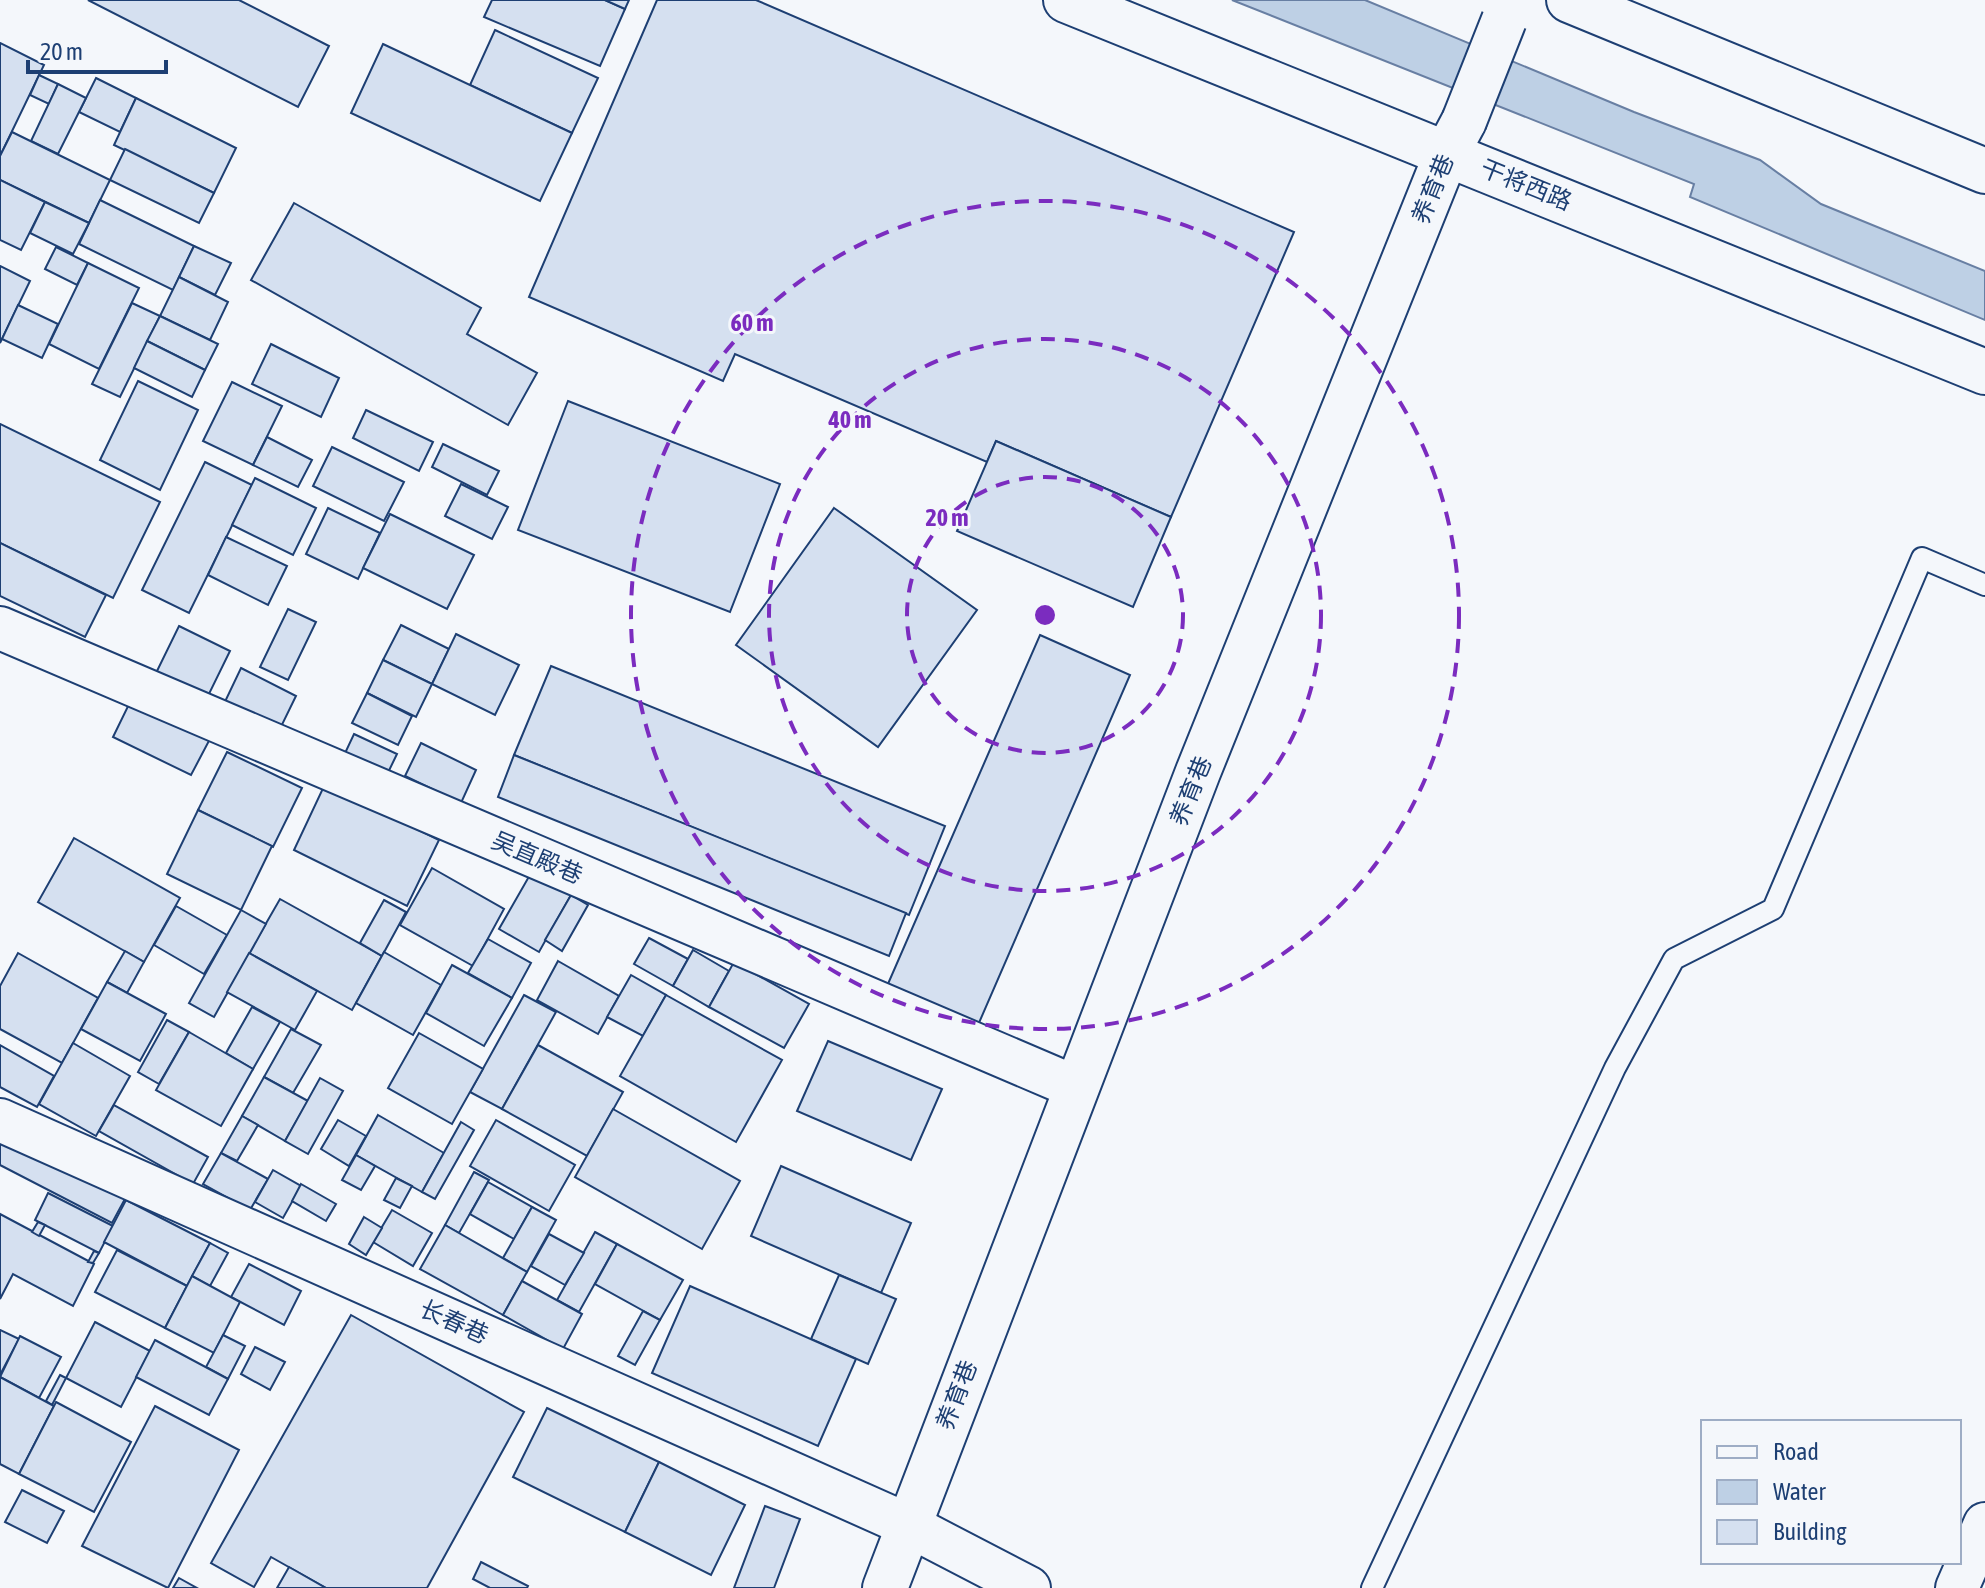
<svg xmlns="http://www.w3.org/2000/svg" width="1985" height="1588" viewBox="0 0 1985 1588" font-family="'Asap Condensed','Noto Sans SC',sans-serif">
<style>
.water{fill:#bed0e5;stroke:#687fa3;stroke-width:2}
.building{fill:#d5e0f0;stroke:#1d3f73;stroke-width:2}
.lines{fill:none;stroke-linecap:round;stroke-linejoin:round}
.lane-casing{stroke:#1d3f73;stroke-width:24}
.street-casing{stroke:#1d3f73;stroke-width:46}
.secondary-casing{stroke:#1d3f73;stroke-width:48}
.primary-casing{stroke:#1d3f73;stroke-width:48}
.lane{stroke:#f4f7fb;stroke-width:20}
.street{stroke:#f4f7fb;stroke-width:42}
.secondary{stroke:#f4f7fb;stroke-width:44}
.primary{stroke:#f4f7fb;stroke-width:44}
.secondary-bridge-casing{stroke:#1d3f73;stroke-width:48;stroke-linecap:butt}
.secondary-bridge{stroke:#f4f7fb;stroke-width:44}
.ring{fill:none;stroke:#7b2cbf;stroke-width:4;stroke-dasharray:14 10}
.labels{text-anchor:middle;stroke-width:6;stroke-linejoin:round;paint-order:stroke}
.street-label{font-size:24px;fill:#1d3f73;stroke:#f4f7fb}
.centre{fill:#7b2cbf;stroke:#f4f7fb;stroke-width:4}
.ring-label{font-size:24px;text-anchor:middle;font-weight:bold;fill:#7b2cbf;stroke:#f4f7fb;stroke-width:6;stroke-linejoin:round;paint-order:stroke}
</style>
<rect width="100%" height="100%" fill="#f4f7fb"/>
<!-- water -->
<polygon class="water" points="1232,0 1365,0 1634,112 1760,160 1821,204 1985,271 1985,320 1690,197 1694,184"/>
<!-- building -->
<g class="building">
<polygon points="88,0 239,0 329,46 298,107"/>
<polygon points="492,0 605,0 625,9 600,66 484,17"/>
<polygon points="605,0 629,0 625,9"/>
<polygon points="657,0 756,0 1294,232 1171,517 996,441 987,462 735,354 723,381 529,297"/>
<polygon points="495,30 598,78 572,133 470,85"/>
<polygon points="0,43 44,65 0,156"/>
<polygon points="383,44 572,133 540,201 351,113"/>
<polygon points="39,75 58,84 49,104 30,95"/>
<polygon points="96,78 136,98 120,132 79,112"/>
<polygon points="58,84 86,98 58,154 31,141"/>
<polygon points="136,98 236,148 214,193 114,145"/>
<polygon points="12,132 110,180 89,223 0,180 0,156"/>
<polygon points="125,149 214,193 199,223 110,180"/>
<polygon points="0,180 45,202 21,250 0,240"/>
<polygon points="100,200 194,246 173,290 79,244"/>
<polygon points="45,202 89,223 73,254 30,233"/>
<polygon points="294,203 481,308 467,334 537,373 508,425 251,280"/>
<polygon points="194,246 231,263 215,295 179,277"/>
<polygon points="56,247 88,263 77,285 45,269"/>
<polygon points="88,263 139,288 99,369 49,344"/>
<polygon points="0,266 30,281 0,343"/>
<polygon points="179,277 228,302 210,340 160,316"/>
<polygon points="132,303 160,316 120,397 92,384"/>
<polygon points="18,305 58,324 42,358 2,339"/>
<polygon points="160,316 218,344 205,370 147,341"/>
<polygon points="147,341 205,370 192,397 134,368"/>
<polygon points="271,344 339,378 321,417 252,384"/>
<polygon points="138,381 198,410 160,490 100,460"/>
<polygon points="232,382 282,406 253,465 203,441"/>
<polygon points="568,401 780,484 730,612 518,530"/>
<polygon points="366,410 433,442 419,471 353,438"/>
<polygon points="0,424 160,502 113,598 0,543"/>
<polygon points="267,437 312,460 298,487 253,465"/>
<polygon points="996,441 1171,517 1133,607 957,531"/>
<polygon points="443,444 499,471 487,495 432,467"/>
<polygon points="332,447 404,482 384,521 313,486"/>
<polygon points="205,462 252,485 189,613 142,590"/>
<polygon points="255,478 316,508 293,555 232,525"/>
<polygon points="461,484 508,507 492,539 445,516"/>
<polygon points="328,508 380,533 358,579 306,554"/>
<polygon points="834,508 977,610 878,747 736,645"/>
<polygon points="390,514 474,555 447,609 363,568"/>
<polygon points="226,537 287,566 268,605 208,575"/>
<polygon points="0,543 106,595 85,637 0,596"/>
<polygon points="288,609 316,622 288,680 260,667"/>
<polygon points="401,625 449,649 432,684 383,660"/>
<polygon points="179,626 230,651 207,698 156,673"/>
<polygon points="456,634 519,665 495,715 432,684"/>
<polygon points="1040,635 1130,675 975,1032 884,993"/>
<polygon points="383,660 432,684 416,717 367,693"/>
<polygon points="551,666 945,826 909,915 514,755"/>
<polygon points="241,668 296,696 276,737 221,710"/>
<polygon points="367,693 412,716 398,745 352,723"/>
<polygon points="132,698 211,737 191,775 113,737"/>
<polygon points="354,734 397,754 381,787 339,766"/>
<polygon points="421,743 476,770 461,803 405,776"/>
<polygon points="227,752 302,788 273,847 198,810"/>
<polygon points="514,755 906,913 889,956 498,797"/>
<polygon points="325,784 439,840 407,906 294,850"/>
<polygon points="198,810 272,846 241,910 167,874"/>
<polygon points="74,838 180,898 144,962 38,902"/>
<polygon points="432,868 504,909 473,966 400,925"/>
<polygon points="531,873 571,895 539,952 499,929"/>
<polygon points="571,895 588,905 562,951 545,940"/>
<polygon points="280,899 382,956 352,1010 249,953"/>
<polygon points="384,900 406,912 382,956 360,943"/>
<polygon points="176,906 227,935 204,974 154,945"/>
<polygon points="241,910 266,924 214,1017 189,1003"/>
<polygon points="649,938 688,959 673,986 634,964"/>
<polygon points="488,939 531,963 512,998 468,973"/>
<polygon points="693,950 729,971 709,1007 673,986"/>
<polygon points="125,951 144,962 127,993 107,982"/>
<polygon points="384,952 441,985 413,1035 356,1003"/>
<polygon points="18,953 98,998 62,1063 0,1029 0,986"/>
<polygon points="249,953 317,991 295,1030 227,992"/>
<polygon points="558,961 619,996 598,1034 537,1000"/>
<polygon points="734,962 809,1004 784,1048 709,1007"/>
<polygon points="452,965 512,998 484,1046 426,1013"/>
<polygon points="631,975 666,995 643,1036 607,1017"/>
<polygon points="107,982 166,1014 140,1061 81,1029"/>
<polygon points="524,995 556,1012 502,1109 470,1092"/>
<polygon points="666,995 782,1060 736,1142 620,1076"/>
<polygon points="252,1007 280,1022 253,1069 226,1053"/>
<polygon points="167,1020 189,1032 159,1084 138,1072"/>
<polygon points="291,1029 321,1045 293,1093 264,1077"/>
<polygon points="189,1032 253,1069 221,1126 156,1090"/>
<polygon points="419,1033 483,1069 452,1124 388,1088"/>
<polygon points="828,1041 942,1089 911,1160 797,1111"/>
<polygon points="73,1043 130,1076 96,1136 39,1104"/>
<polygon points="0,1045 54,1076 37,1107 0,1087"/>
<polygon points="538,1045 623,1092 587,1156 502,1109"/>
<polygon points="264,1077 308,1101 285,1141 242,1116"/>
<polygon points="320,1078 343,1091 308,1154 285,1141"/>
<polygon points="114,1105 208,1157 193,1184 99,1131"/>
<polygon points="613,1109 740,1181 702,1249 575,1177"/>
<polygon points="378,1115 444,1153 422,1192 356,1155"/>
<polygon points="242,1116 258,1125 237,1161 221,1153"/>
<polygon points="338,1120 366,1136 349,1166 321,1149"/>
<polygon points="496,1120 575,1165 549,1211 470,1166"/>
<polygon points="461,1122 474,1130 435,1199 422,1192"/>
<polygon points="0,1132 126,1197 112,1223 0,1165"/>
<polygon points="221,1153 268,1179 250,1210 203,1184"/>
<polygon points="356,1155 375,1166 361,1190 342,1180"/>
<polygon points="781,1166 911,1223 881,1293 751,1236"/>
<polygon points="273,1170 301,1186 283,1218 255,1202"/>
<polygon points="474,1172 489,1180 459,1233 445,1225"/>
<polygon points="396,1178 412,1186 400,1208 384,1200"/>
<polygon points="488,1182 532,1207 514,1239 470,1214"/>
<polygon points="301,1184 336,1204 326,1221 292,1201"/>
<polygon points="48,1193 113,1226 99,1253 35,1220"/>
<polygon points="126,1200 210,1243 187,1286 104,1242"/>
<polygon points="532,1207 556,1220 527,1272 503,1258"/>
<polygon points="392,1210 432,1233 413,1266 373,1242"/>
<polygon points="0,1214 94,1264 73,1306 13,1274 0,1299"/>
<polygon points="364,1217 382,1228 366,1255 349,1244"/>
<polygon points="38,1222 45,1225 39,1236 32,1232"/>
<polygon points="445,1225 527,1272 503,1315 420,1269"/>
<polygon points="595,1232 617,1244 579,1312 557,1300"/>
<polygon points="549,1234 584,1253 565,1285 531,1266"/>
<polygon points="210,1243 228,1253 210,1286 192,1276"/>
<polygon points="617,1244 683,1280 660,1320 595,1284"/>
<polygon points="117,1250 187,1286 165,1328 95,1292"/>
<polygon points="94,1251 99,1253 93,1263 88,1262"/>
<polygon points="249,1264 301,1291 284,1325 231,1297"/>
<polygon points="839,1275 896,1299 868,1364 811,1339"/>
<polygon points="192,1276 240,1302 214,1353 165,1328"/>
<polygon points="522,1281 582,1314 563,1349 503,1315"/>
<polygon points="690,1286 856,1359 818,1446 652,1373"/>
<polygon points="643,1311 660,1320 635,1365 618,1356"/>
<polygon points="351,1315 524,1412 427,1588 326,1588 271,1557 254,1587 211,1563"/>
<polygon points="95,1322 150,1351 121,1407 66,1378"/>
<polygon points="0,1330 19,1339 0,1375"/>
<polygon points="223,1335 245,1346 228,1379 206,1367"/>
<polygon points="20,1336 61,1357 39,1398 0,1377"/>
<polygon points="155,1340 228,1379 209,1415 136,1377"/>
<polygon points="255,1347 285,1362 270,1390 241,1374"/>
<polygon points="60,1375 66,1378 52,1405 46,1401"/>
<polygon points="0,1377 54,1406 19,1474 0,1464"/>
<polygon points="56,1402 131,1442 94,1512 19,1474"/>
<polygon points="155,1406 239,1450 168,1588 82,1546"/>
<polygon points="547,1408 659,1462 625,1532 513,1477"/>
<polygon points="659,1462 745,1505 711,1575 625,1532"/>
<polygon points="22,1490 64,1511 47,1543 5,1522"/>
<polygon points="765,1506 800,1519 774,1588 734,1588"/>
<polygon points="481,1562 528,1586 527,1588 490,1588 473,1579"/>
<polygon points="289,1567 326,1588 277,1588"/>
<polygon points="179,1578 197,1588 173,1588"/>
</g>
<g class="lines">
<defs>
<polyline id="lane" points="1372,1588 1615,1068 1674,959 1773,909 1922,558 1985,585"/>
<g id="street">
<polyline points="0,628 1075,1087"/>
<polyline points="0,1120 908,1525 1029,1588"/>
<polyline points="1957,1588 1985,1524"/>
</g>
<polyline id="secondary" points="885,1588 1198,772 1447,153 1464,121"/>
<g id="primary">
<polyline points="1066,0 1985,372"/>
<polyline points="1569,0 1985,171"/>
</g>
</defs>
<!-- lane casing -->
<use href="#lane" class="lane-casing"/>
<!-- street casing -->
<use href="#street" class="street-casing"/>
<!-- secondary casing -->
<use href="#secondary" class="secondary-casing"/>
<!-- primary casing -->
<use href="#primary" class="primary-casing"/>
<!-- lane -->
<use href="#lane" class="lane"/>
<!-- street -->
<use href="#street" class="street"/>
<!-- secondary -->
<use href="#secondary" class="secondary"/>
<!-- primary -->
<use href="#primary" class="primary"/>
<defs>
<polyline id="secondary-bridge" points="1464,121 1504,20"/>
</defs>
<!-- secondary-bridge casing -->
<use href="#secondary-bridge" class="secondary-bridge-casing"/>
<!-- secondary-bridge -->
<use href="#secondary-bridge" class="secondary-bridge"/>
</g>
<!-- distance rings -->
<g class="ring">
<circle cx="1045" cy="615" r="138"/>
<circle cx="1045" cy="615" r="276"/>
<circle cx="1045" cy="615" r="414"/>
</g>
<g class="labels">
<!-- street labels -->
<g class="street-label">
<text transform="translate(1526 185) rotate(22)" y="8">干将西路</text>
<text transform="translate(1433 189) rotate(-68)" y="8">养育巷</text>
<text transform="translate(1191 791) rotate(-68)" y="8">养育巷</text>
<text transform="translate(537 858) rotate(23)" y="8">吴直殿巷</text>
<text transform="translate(454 1322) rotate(24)" y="8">长春巷</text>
<text transform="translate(957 1395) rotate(-69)" y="8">养育巷</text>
</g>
</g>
<circle cx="1045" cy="615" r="12" class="centre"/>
<g class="ring-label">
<text x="752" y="331">60 m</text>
<text x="850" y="428">40 m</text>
<text x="947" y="526">20 m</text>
</g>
<!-- legend -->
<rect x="1701" y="1420" width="260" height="144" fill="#f4f7fb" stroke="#9eadc5" stroke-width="2"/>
<rect x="1717" y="1446" width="40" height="12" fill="#f4f7fb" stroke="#9eadc5" stroke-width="2"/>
<text x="1773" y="1460" font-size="24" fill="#1d3f73">Road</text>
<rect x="1717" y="1480" width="40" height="24" fill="#bed0e5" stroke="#9eadc5" stroke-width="2"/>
<text x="1773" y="1500" font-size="24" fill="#1d3f73">Water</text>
<rect x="1717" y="1520" width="40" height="24" fill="#d5e0f0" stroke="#9eadc5" stroke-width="2"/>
<text x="1773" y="1540" font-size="24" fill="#1d3f73">Building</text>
<!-- scale -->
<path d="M28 60v12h138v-12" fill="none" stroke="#1d3f73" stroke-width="4"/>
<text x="40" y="60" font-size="24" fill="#1d3f73" stroke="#f4f7fb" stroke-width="6" paint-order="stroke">20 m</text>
</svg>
